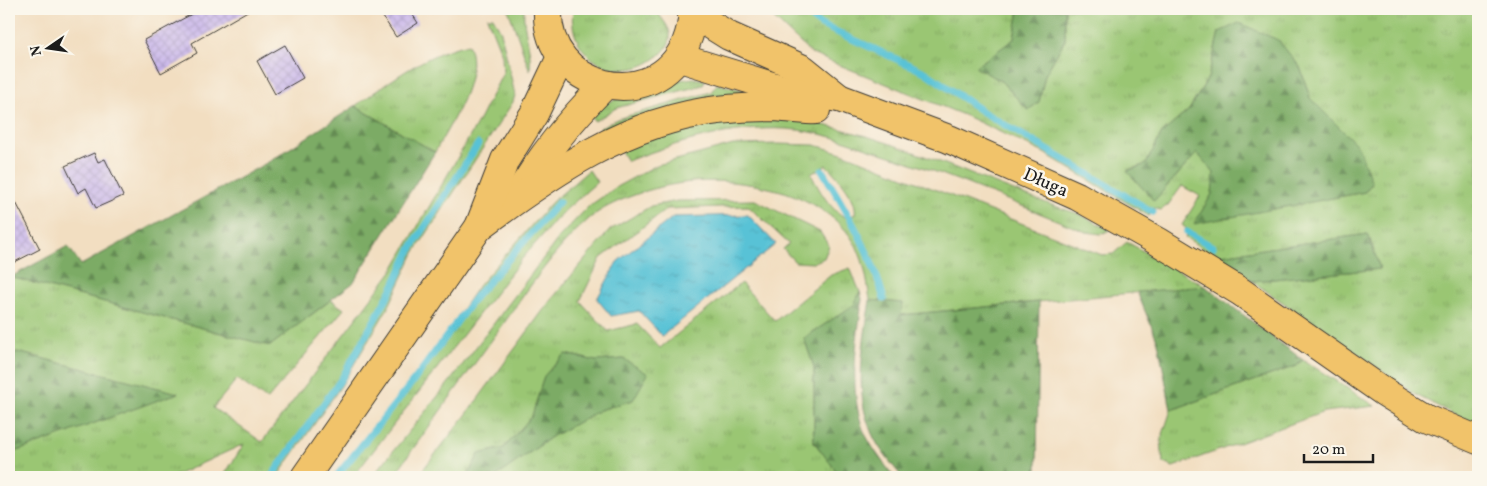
<svg xmlns="http://www.w3.org/2000/svg" width="1487" height="486" viewBox="0 0 1487 486" font-family="Vollkorn,serif">
<style>
.grass{fill:url(#grass-tufts);stroke:#5b7148;fill-rule:evenodd}
.forest{fill:url(#forest-firs);stroke:#4c6440}
.water{fill:url(#water-ripples);stroke:#3a6f79}
.lines{fill:none;stroke-linecap:round;stroke-linejoin:round}
.stream{stroke:#59c2d6;stroke-width:7}
.building{fill:url(#building-cross-hatch)}
.major-casing{stroke:#3c3935;stroke-width:30}
.major{stroke:#f1c36a;stroke-width:28}
.labels{text-anchor:middle;stroke-width:5;stroke-linejoin:round;paint-order:stroke}
.street-label{font-size:18px;fill:#1c1c1c;stroke:#fbf7ec}
</style>
<defs>
<pattern id="grass-tufts" width="24" height="20" patternUnits="userSpaceOnUse" patternTransform="scale(1.25)"><rect width="24" height="20" fill="#9ac673"/><path d="M3 7l-1-3M5 7V3M7 7l1-3M15 17l-1-3M17 17v-4M19 17l1-3" fill="none" stroke="#84aa63"/></pattern>
<pattern id="forest-firs" width="22" height="20" patternUnits="userSpaceOnUse" patternTransform="scale(1.25)"><rect width="22" height="20" fill="#7bab65"/><path d="M5 1l3.5 6h-7zM16 11l3.5 6h-7z" fill="#648a52"/></pattern>
<pattern id="water-ripples" width="26" height="14" patternUnits="userSpaceOnUse" patternTransform="scale(1.25)"><rect width="26" height="14" fill="#59c2d6"/><path d="M2 4q2-2 4 0t4 0M15 11q2-2 4 0t4 0" fill="none" stroke="#4da6b7"/></pattern>
<pattern id="building-cross-hatch" width="8" height="8" patternUnits="userSpaceOnUse" patternTransform="scale(1.25)"><rect width="8" height="8" fill="#c7b4ea"/><path d="M0 0l8 8M0 8l8-8" fill="none" stroke="#aa9ac8"/></pattern>
</defs>
<rect width="100%" height="100%" fill="#fbf7ec"/>
<filter id="ink" filterUnits="userSpaceOnUse"><feTurbulence type="fractalNoise" baseFrequency=".02" numOctaves="2"/><feDisplacementMap in="SourceGraphic" scale="10" xChannelSelector="R" yChannelSelector="G"/><feConvolveMatrix kernelMatrix="1 2 1 2 8 2 1 2 1" color-interpolation-filters="sRGB"/></filter>
<filter id="wash" filterUnits="userSpaceOnUse"><feTurbulence type="fractalNoise" baseFrequency=".0096" numOctaves="4" result="noise"/><feDisplacementMap in="SourceGraphic" scale="20" xChannelSelector="R" yChannelSelector="G"/><feGaussianBlur stdDeviation="1.12" result="paint"/><feColorMatrix in="noise" values="0 0 0 0 0 0 0 0 0 0 0 0 0 0 0 0 0 1.4 0 .05"/><feComposite in="paint" operator="in"/></filter>
<g filter="url(#wash)">
<rect width="100%" height="100%" fill="#f2dec1"/>
<!-- grass -->
<g class="grass">
<path d="M508 9H524C522 30 533 50 530 71Z"/>
<path d="M573 9H655C659 16 670 26 670 35 671 44 664 52 657 57 619 87 566 58 573 9Z"/>
<path d="M764 9H1019L1014 39 976 67 1001 81 1028 110 1039 102 1045 75 1065 40V9H1478L1475 39 1478 78V418L1475 425 1418 396 1252 281 1380 269 1368 234 1214 256 1185 237 1189 231 1182 225 1200 196 1182 186 1168 205 1161 210 1153 208 1149 216 1044 153 966 116 812 54ZM1219 32 1300 67 1310 98 1331 121 1372 183 1365 192 1195 223 1212 194 1214 173 1197 152 1175 178 1128 170 1146 164 1162 133 1189 110 1208 78Z"/>
<polygon points="487,17 493,17 501,32 515,95 513,102 414,253 389,306 341,386 277,477 223,477 244,444 172,477 9,477 9,454 177,393 17,352 9,356 9,278 11,277 270,346 331,300 344,309 267,400 237,379 213,408 262,442 392,271 477,124 503,73 502,55"/>
<path d="M468 44C483 76 450 124 435 152L355 106C391 81 424 54 468 44Z"/>
<polygon points="693,78 705,80 703,85 616,108 595,121 588,115 599,105 673,81"/>
<polygon points="717,84 766,96 606,134 600,128 617,119 711,92"/>
<path d="M782 118C886 130 979 183 1079 214L1110 230 1101 234 1086 232C1018 205 951 175 881 153 850 142 819 131 786 129 732 126 678 142 627 161L618 147 721 120Z"/>
<path d="M777 144 815 145 845 154 1102 255 1113 254 1127 242 1205 286 901 315 903 303 870 300C867 281 864 256 852 239 837 216 806 198 781 191 728 177 681 177 629 197 616 202 601 209 590 218 553 250 525 294 497 333 462 381 427 429 393 477H372L451 380 560 236 589 206 618 186 657 165 733 145ZM826 165C837 176 858 198 855 214L847 218C830 211 819 189 811 174Z"/>
<polygon points="589,170 597,182 561,214 521,260 353,477 333,477 426,362 479,285 552,202"/>
<polygon points="755,200 820,232 829,246 824,258 813,263 795,262 783,249 789,244 748,206 667,209 601,258 580,301 608,331 637,324 660,348 741,283 775,321 831,275 850,268 860,292 854,305 804,338 814,367 814,442 841,477 495,477 553,436 600,410 633,400 624,359 596,361 565,354 544,376 532,416 504,448 479,454 467,477 417,477 466,415 550,301 610,230 651,206 677,201"/>
<polygon points="1303,360 1375,406 1324,412 1173,467 1163,463 1161,440 1171,410 1296,366"/>
</g>
<!-- forest -->
<g class="forest">
<polygon points="1019,9 1065,9 1065,40 1045,75 1039,102 1028,110 1001,81 975,67 1014,39"/>
<polygon points="1239,23 1278,40 1300,67 1310,98 1358,146 1372,183 1365,192 1194,224 1212,194 1214,173 1197,153 1154,201 1127,171 1146,164 1162,133 1189,110 1208,78 1219,32"/>
<polygon points="355,106 435,152 353,283 270,346 11,277 68,246 81,265 272,160"/>
<polygon points="1368,234 1380,269 1252,281 1214,256"/>
<polygon points="1205,286 1303,360 1296,366 1171,410 1158,342 1137,292"/>
<path d="M860 292 862 299C857 343 848 386 863 429 870 446 883 462 894 477H841L814 442V367L804 338 854 305Z"/>
<path d="M870 300 903 303 901 315 1039 302 1037 477H902C890 462 875 445 869 426 854 386 864 341 870 300Z"/>
<polygon points="17,352 178,393 9,454 9,356"/>
<polygon points="565,354 596,361 624,359 648,374 633,400 600,410 553,436 495,477 467,477 479,454 504,448 532,416 544,376"/>
</g>
<!-- water -->
<polygon class="water" points="748,215 776,244 662,336 639,311 611,316 597,299 617,262 673,217"/>
<g class="lines">
<!-- stream -->
<g class="stream">
<polyline points="799,9 821,25 925,72 983,112 1153,212"/>
<path d="M822 170C848 214 870 249 884 299"/>
<polyline points="1187,232 1213,247"/>
<polyline points="271,477 342,378 393,287 411,249 478,144"/>
<polyline points="336,477 415,379 476,296 559,202"/>
</g>
</g>
<g id="blocks">
<!-- building -->
<g class="building">
<polygon points="201,9 251,9 192,43 197,53 161,73 144,40"/>
<polygon points="396,9 409,9 418,23 396,37 383,17"/>
<polygon points="285,45 303,78 275,94 257,61"/>
<polygon points="94,153 98,162 105,159 123,196 96,208 86,188 78,193 65,166"/>
<polygon points="9,189 40,249 9,265"/>
</g>
</g>
</g>
<g filter="url(#ink)">
<use href="#blocks" fill-opacity="0" stroke="#3c3935" stroke-width="1"/>
<g class="lines">
<defs>
<g id="major">
<path d="M548 9C544 90 655 116 686 43 690 33 693 19 692 9"/>
<polyline points="692,13 729,36 803,69 839,98"/>
<polyline points="680,58 788,91 839,98 949,139 1077,196 1159,242 1241,292 1384,392 1426,418 1478,440"/>
<path d="M518 196C542 154 571 119 605 85"/>
<path d="M479 227C550 174 627 120 718 110 736 108 756 107 775 107 789 108 802 111 816 110"/>
<polyline points="305,477 479,227 505,160 534,114 561,57"/>
</g>
</defs>
<!-- major casing -->
<use href="#major" class="major-casing"/>
<!-- major -->
<use href="#major" class="major"/>
</g>
</g>
<g class="labels">
<!-- street labels -->
<g class="street-label">
<text transform="translate(1046 182) rotate(24)" y="6">Długa</text>
</g>
</g>
<!-- margin -->
<rect width="1487" height="486" fill="none" stroke="#fbf7ec" stroke-width="30"/>
<!-- north arrow -->
<g transform="translate(48 48) rotate(257)" stroke="#fbf7ec" stroke-width="4" paint-order="stroke">
<path d="M0-4L9 19L0 12L-9 19Z" fill="#1c1c1c"/>
<text y="-8" font-size="14" font-weight="bold" text-anchor="middle" fill="#1c1c1c">N</text>
</g>
<!-- scale -->
<path d="M1304 454v8h69v-8" fill="none" stroke="#1c1c1c" stroke-width="2.5"/>
<text x="1312" y="454" font-size="15" fill="#1c1c1c" stroke="#fbf7ec" stroke-width="4" paint-order="stroke">20 m</text>
</svg>
